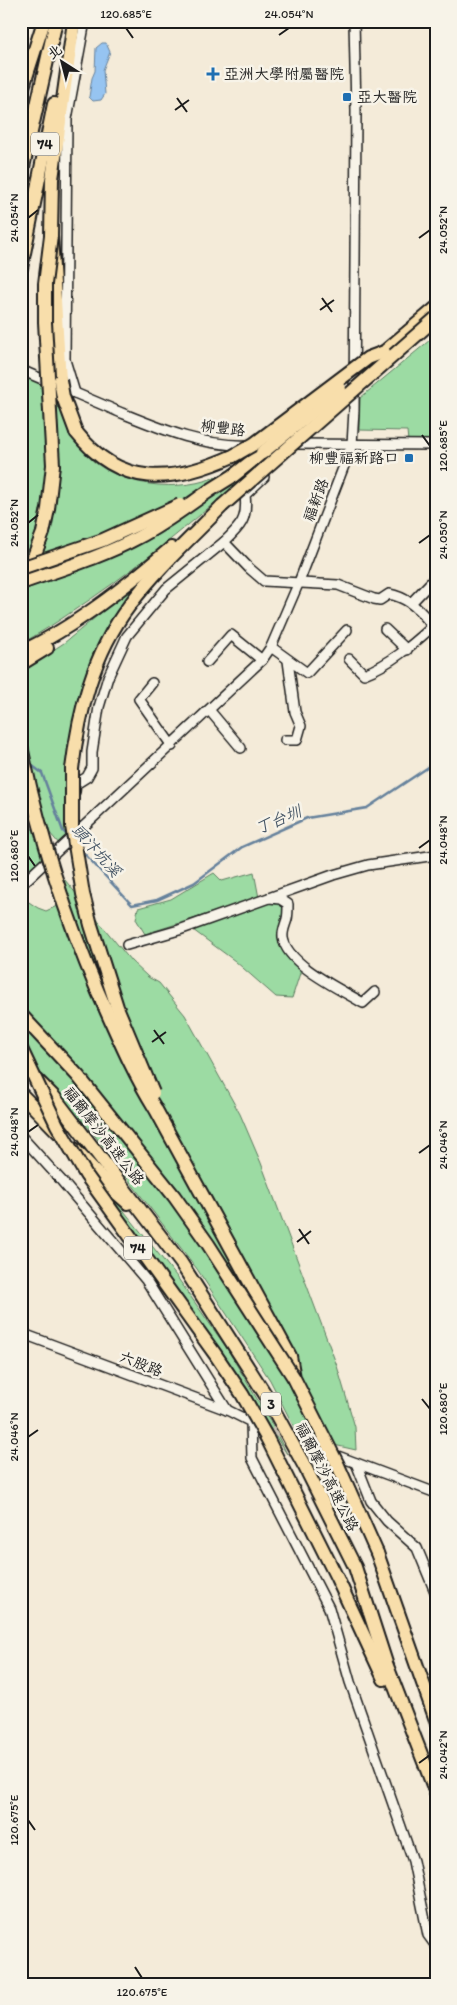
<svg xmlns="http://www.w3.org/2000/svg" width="457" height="2005" viewBox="0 0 457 2005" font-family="Itim,'LXGW WenKai TC',sans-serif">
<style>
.green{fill:#9cdba3;stroke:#5c7c60}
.water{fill:#96c4f1;stroke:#65819c}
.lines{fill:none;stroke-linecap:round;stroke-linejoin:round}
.stream{stroke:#65819c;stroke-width:2.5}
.minor-tunnel{stroke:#c9c2b3;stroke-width:9;stroke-dasharray:9 4.5;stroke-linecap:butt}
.minor-casing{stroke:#1c1c1c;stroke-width:12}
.highway-casing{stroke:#1c1c1c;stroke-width:16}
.minor{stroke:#f7f3e8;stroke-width:9}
.highway{stroke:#f8deab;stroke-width:12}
.highway-bridge-casing{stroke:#1c1c1c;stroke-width:16;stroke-linecap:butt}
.highway-bridge{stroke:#f8deab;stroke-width:12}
.ticks{fill:none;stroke:#1c1c1c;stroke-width:2}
.poi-dot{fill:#1f6fb2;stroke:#f7f3e8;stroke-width:2}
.labels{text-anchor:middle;stroke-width:5;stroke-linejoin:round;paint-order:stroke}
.shield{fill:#f7f3e8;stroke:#5e5c59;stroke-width:1}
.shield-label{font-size:14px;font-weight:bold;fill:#1c1c1c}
.poi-label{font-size:15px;fill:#1c1c1c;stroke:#f7f3e8;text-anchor:start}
.street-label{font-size:15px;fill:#1c1c1c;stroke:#f7f3e8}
.water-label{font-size:16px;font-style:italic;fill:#475767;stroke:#f7f3e8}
.neatline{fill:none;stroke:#1c1c1c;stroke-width:2}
.ticks-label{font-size:12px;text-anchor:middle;fill:#1c1c1c}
</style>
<rect width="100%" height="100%" fill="#f4ebd9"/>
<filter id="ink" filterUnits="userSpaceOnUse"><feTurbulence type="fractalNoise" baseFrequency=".02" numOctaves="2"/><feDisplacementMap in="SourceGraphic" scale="10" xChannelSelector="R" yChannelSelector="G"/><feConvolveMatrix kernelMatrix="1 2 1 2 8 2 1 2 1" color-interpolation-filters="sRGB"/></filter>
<g filter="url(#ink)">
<!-- green -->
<g class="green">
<polygon points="436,335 436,440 408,441 407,431 359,430 360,398"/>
<path d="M21 375 57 389C64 410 69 434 84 452 114 487 182 495 222 474 234 467 245 457 256 449L287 452 242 494 234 486C181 532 128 575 70 613 54 624 38 634 21 644V594L38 558 52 512 40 510 35 534 21 570Z"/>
<polygon points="151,572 82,691 75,714 66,774 70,833 60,845 44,826 21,809 21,671 64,643"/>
<polygon points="21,824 37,831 54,848 21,878"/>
<polygon points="56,869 131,961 148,977 159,983 185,1015 240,1114 261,1163 337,1366 355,1427 356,1450 312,1440 298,1435 270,1380 197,1269 92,1132 21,1051 21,897 38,908 46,911 68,901"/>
<polygon points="254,872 259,898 145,934 136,919 138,908 171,899 214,873 222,881"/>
<path d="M268 901H280L285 908C274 943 278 942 302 967L292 998 276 997 235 961 193 930Z"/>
<polygon points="94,1178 116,1201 177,1277 226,1347 269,1419 287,1454 229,1366"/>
</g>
<!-- water -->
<polygon class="water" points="102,43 106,43 110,52 103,70 105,94 101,100 93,101 89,97 92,78 95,71 96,48"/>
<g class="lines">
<!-- stream -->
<g class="stream">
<polyline points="30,764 42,773 63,831 69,837"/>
<polyline points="81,850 132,905 157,900 194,883 242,847 307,818 367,808 436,762"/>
</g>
<!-- minor-tunnel -->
<polyline class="minor-tunnel" points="259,1425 306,1444"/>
<defs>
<g id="minor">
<path d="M21 370C53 384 85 397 117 411 159 428 202 447 249 445"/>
<polyline points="75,393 65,360 67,119 85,21"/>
<polyline points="292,444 436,445"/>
<path d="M264 477 245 495C248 519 241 526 224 542L249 568 264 581 338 585 374 599 380 600 389 594C405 597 416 606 427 619 430 623 431 628 436 633"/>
<polyline points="411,603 436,577"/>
<polyline points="385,629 407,650"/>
<polyline points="271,647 307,673 347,630"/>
<path d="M349 659 364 674C390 664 411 646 431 628"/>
<polyline points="207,662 231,635 262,660"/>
<polyline points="152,683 139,699 172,746"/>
<polyline points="210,711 241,748"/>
<polyline points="285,740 297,740 301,726 295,712 288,661"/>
<polyline points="75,792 76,784 87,777 92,768 92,752 99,707 108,677 127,636 166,589 224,542"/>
<polyline points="21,885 262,660 271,647 299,582 352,445 354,410 356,111 354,21"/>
<path d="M269 898 280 899 288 904C288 909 288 915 287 919 285 926 282 931 283 938 287 965 342 990 363 1003L375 992"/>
<polyline points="127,945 179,930 333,875 368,865 436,855"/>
<polyline points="21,1136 60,1179 146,1280 227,1410"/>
<polyline points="21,1333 227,1410 251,1422 252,1458 329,1608 350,1682 413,1861 428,1935 436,1946"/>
<polyline points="306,1444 436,1493"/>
<polyline points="356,1463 371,1501 387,1521 417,1548 436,1594"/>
</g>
<g id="highway">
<polyline points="21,93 44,21"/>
<polyline points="21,176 56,21"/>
<polyline points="21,268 54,104"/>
<polyline points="384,352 436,308"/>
<polyline points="60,380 51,236 52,179 74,21"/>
<path d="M76 432C121 489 173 483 233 456"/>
<polyline points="209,491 233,476 262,453"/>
<polyline points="21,584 28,572 43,533"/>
<path d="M21 652C75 627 126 586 171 548"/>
<polyline points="21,664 47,648"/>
<path d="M72 769C79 711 93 654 129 606 156 569 191 538 222 506"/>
<polyline points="37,1080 54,1097 181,1263 265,1394 305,1467 355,1567 387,1666 436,1793"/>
<polyline points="21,1094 60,1134"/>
<polyline points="155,1108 290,1356 294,1378"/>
<polyline points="73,1148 112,1189 128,1203"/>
<polyline points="267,1438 337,1578 384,1679"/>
<polyline points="377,1553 436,1720"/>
</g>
</defs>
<!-- minor casing -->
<use href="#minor" class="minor-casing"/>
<!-- highway casing -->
<use href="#highway" class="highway-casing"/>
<!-- minor -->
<use href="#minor" class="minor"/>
<!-- highway -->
<use href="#highway" class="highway"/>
<defs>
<g id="highway-bridge">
<polyline points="60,380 63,397 76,432"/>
<polyline points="262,453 340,389"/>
<polyline points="233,456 254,444 368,358 384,352"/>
<polyline points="222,506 436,318"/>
<polyline points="43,533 48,509 53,465 45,322 45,284 51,236"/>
<polyline points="21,568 103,540 180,505"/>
<path d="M21 583C61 569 102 557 139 537 164 524 186 507 209 491"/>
<path d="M21 746C39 834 63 910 98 992 116 1032 132 1071 155 1108"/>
<polyline points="72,769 72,826 83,894 91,925 117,1007 153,1093"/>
<polyline points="21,1015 78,1076 174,1196 208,1244 294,1378 337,1463 377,1553"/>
<polyline points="21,1049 57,1125 86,1175 215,1354 242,1394 267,1438"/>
</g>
</defs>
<!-- highway-bridge casing -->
<use href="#highway-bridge" class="highway-bridge-casing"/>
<!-- highway-bridge -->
<use href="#highway-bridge" class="highway-bridge"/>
</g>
</g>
<!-- ticks -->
<path class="ticks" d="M126 28 133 38M279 35 289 28M177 98 187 112M175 110 189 100M28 218 38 210M419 238 430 230M322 298 332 312M320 310 334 300M422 435 430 446M28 523 38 515M419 543 430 535M419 848 430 840M28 856 35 866M154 1030 164 1044M152 1042 166 1032M28 1132 38 1125M419 1153 430 1145M299 1229 309 1244M297 1242 311 1231M422 1399 430 1409M28 1437 38 1430M419 1763 430 1755M28 1820 35 1830M135 1967 142 1978"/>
<!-- markers -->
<g class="poi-dot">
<path d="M210.5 66.5h5v5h5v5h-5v5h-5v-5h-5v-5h5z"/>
<rect x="342" y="92" width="10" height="10" rx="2.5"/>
<rect x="404" y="453" width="10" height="10" rx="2.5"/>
</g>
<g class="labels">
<!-- shield labels -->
<g class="shield">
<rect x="31" y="132.5" width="28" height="23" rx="4"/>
<rect x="124" y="1236.5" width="28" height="23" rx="4"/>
<rect x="261" y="1392.5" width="20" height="23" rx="4"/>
</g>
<g class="shield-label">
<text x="45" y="149">74</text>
<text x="138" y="1253">74</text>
<text x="271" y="1409">3</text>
</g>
<!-- poi labels -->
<g class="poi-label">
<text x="224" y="79">亞洲大學附屬醫院</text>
<text x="357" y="102">亞大醫院</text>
<text x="399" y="463" text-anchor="end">柳豐福新路口</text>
</g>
<!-- street labels -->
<g class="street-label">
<text transform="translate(223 428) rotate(7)" y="5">柳豐路</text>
<text transform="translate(316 500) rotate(-69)" y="5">福新路</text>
<text transform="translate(104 1136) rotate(52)" y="5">福爾摩沙高速公路</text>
<text transform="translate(141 1364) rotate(21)" y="5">六股路</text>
<text transform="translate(327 1477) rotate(63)" y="5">福爾摩沙高速公路</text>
</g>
<!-- water labels -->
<g class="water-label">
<text transform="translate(278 819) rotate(-23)" y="6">丁台圳</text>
<text transform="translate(97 850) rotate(48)" y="6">頭汴坑溪</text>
</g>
</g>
<!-- margin -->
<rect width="457" height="2005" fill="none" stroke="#f7f3e8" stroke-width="55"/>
<!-- north arrow -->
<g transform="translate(62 62) rotate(324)" stroke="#f7f3e8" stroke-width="4" paint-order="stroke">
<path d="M0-4L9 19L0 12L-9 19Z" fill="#1c1c1c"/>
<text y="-8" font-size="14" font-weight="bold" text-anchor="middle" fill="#1c1c1c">北</text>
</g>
<rect x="28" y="28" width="402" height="1950" class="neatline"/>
<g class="ticks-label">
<text x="126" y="18">120.685°E</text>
<text x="289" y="18">24.054°N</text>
<text transform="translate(14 218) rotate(-90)" y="4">24.054°N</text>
<text transform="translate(443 230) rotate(-90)" y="4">24.052°N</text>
<text transform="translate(443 446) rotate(-90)" y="4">120.685°E</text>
<text transform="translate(14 523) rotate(-90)" y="4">24.052°N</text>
<text transform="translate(443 535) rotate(-90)" y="4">24.050°N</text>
<text transform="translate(443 840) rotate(-90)" y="4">24.048°N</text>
<text transform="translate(14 856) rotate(-90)" y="4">120.680°E</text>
<text transform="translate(14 1132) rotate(-90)" y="4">24.048°N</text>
<text transform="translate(443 1145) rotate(-90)" y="4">24.046°N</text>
<text transform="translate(443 1409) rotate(-90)" y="4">120.680°E</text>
<text transform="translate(14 1437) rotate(-90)" y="4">24.046°N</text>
<text transform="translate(443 1755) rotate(-90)" y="4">24.042°N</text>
<text transform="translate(14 1820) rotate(-90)" y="4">120.675°E</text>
<text x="142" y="1996">120.675°E</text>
</g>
</svg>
